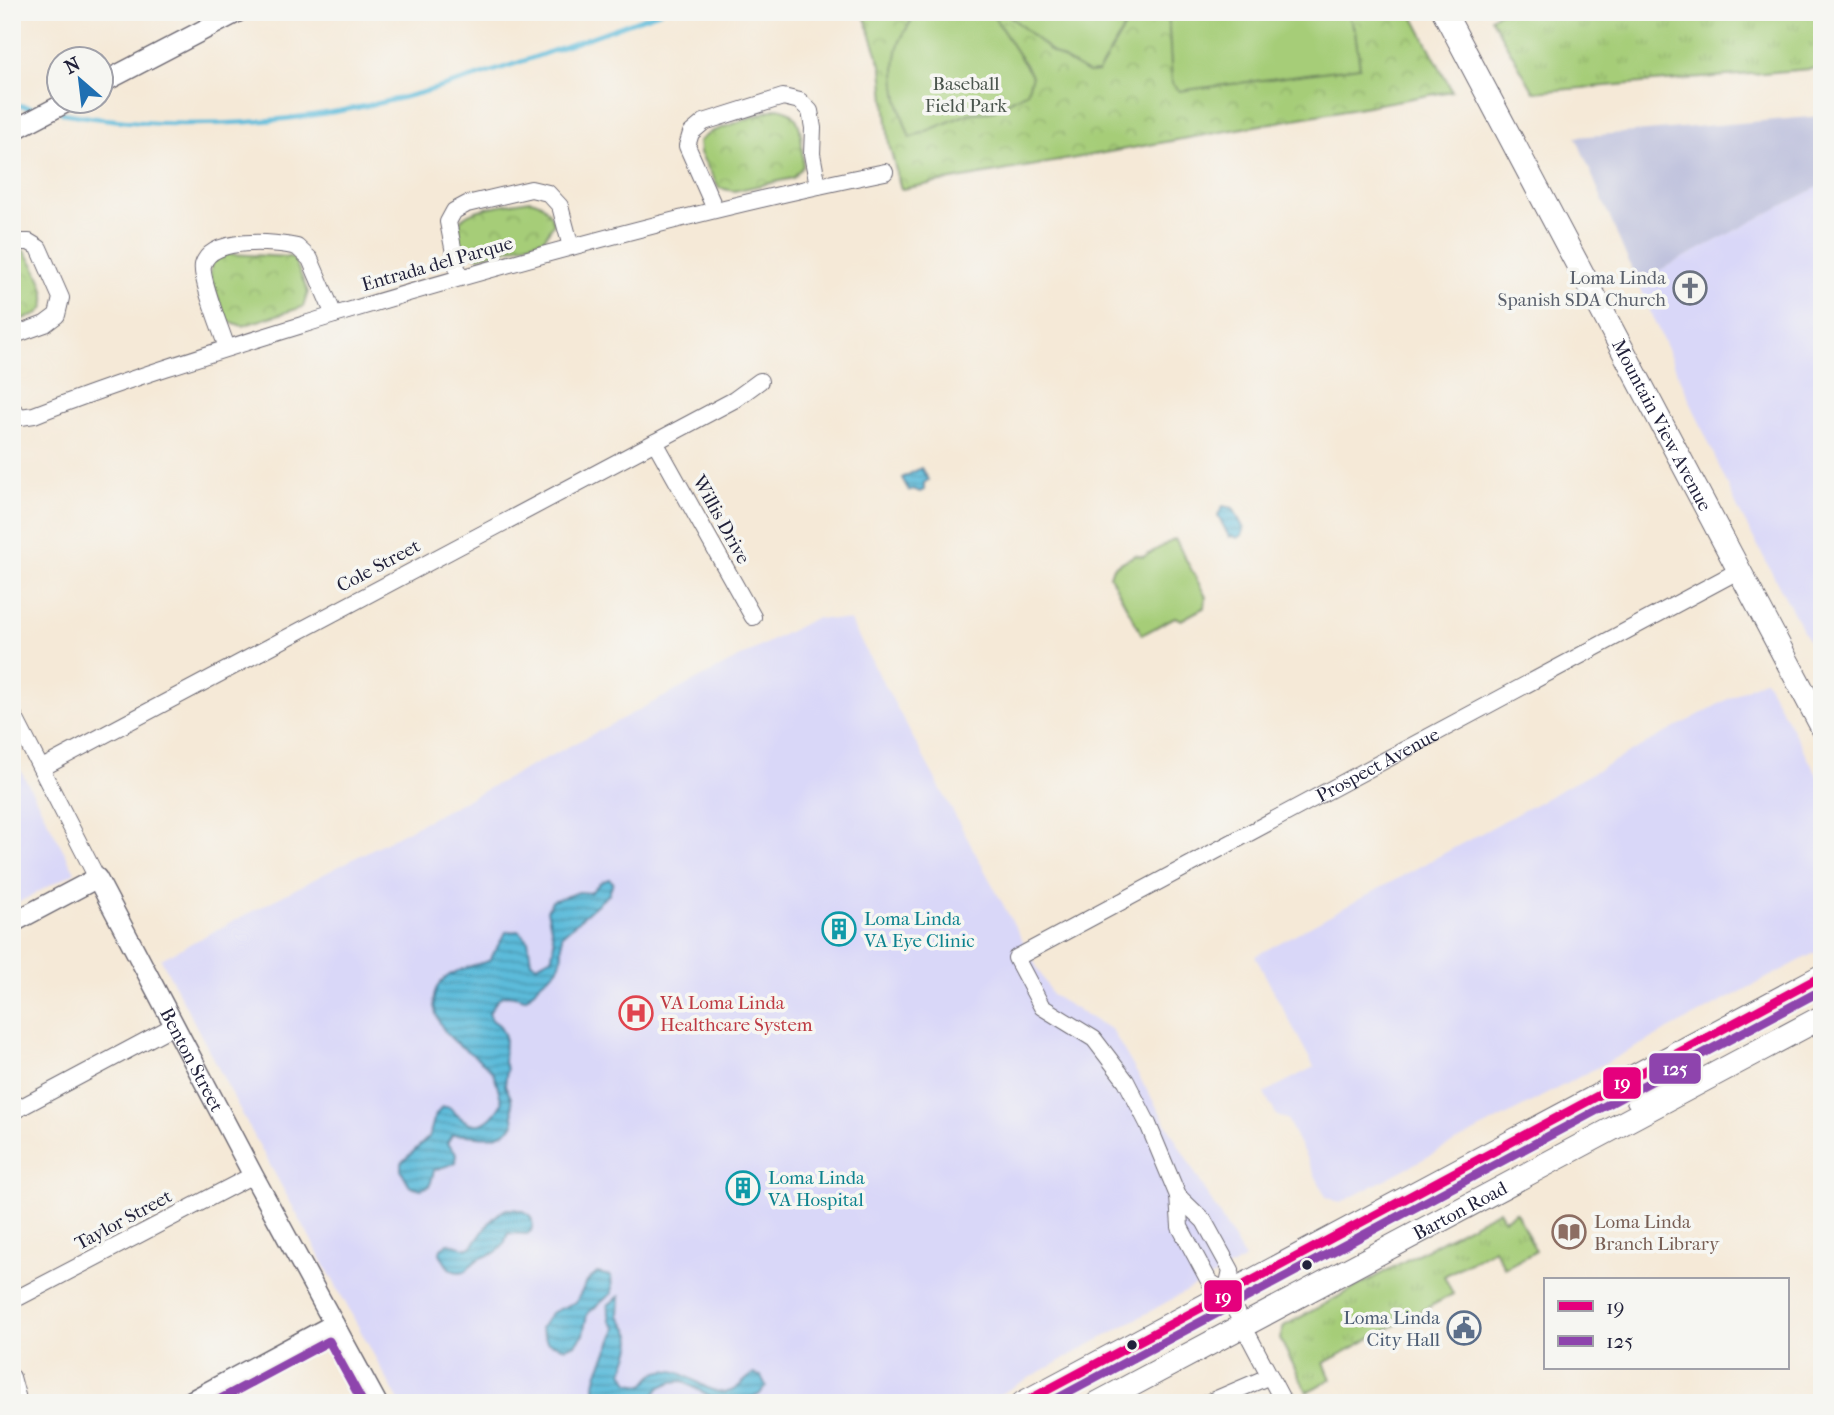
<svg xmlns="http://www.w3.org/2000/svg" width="1834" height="1415" viewBox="0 0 1834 1415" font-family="'IM FELL French Canon',serif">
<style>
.built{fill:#d9d7f8}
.industrial{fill:#c0c2dd}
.grass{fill:url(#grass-tufts);stroke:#64785a;stroke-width:2}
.park{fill:url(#park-crowns);stroke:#64785a;stroke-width:2}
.pitch{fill:#a6cd78;stroke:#64785a;stroke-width:2}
.water{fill:url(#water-rules);stroke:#3f6e8a;stroke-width:2}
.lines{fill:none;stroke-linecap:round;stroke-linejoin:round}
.stream{stroke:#5cbbda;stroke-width:4.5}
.minor-casing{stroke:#6c6872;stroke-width:18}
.tertiary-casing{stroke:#6c6872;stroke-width:22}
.secondary-casing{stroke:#6c6872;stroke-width:25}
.minor{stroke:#fff;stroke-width:16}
.tertiary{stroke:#fff;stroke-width:19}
.secondary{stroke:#fff;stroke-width:23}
.bus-1-casing{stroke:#f6f6f2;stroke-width:14}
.bus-2-casing{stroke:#f6f6f2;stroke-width:14}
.bus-1{stroke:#e5007d;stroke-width:9}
.bus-2{stroke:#8e44ad;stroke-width:9}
.bus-dot{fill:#22223b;stroke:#f6f6f2;stroke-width:2.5}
.labels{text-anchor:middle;stroke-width:7;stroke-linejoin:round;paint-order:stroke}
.park-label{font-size:19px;fill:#4a554d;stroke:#f6f6f2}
.street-label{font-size:19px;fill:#22223b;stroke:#f6f6f2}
.worship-label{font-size:19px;fill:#5b616d;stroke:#f6f6f2;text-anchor:end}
.culture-label{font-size:19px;fill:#0d838f;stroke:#f6f6f2;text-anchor:start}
.health-label{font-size:19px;fill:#be3a42;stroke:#f6f6f2;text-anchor:start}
.education-label{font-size:19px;fill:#785e54;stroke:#f6f6f2;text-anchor:start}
.service-label{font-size:19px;fill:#4e5e75;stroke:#f6f6f2;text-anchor:end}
.line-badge{stroke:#f6f6f2;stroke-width:2.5}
.badge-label{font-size:19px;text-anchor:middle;font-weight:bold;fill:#fff}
</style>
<defs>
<pattern id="grass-tufts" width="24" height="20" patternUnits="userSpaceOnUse" patternTransform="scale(1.75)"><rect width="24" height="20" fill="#a6cd78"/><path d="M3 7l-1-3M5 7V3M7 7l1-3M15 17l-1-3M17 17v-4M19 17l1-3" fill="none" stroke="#8fb069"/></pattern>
<pattern id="park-crowns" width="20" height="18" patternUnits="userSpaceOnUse" patternTransform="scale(1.75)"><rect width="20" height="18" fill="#a6cd78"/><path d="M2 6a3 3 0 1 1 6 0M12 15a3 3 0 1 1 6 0" fill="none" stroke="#8fb069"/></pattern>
<pattern id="water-rules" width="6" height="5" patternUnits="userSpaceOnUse" patternTransform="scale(1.75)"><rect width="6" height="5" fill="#5cbbda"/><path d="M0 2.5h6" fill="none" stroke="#4c98b2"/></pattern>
</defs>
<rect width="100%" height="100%" fill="#f6f6f2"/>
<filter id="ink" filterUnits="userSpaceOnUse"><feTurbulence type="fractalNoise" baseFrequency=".0143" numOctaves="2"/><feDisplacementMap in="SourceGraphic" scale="14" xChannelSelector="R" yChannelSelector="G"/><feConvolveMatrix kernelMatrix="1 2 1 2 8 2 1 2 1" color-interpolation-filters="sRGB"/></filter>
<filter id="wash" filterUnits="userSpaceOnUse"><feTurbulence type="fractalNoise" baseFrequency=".00686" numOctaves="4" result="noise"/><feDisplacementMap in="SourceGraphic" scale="28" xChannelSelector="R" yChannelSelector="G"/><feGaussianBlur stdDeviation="1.57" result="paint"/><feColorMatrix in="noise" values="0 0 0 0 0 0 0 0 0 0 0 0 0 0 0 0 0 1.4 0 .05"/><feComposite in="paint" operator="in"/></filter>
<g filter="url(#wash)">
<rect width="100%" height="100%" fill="#f5e9d7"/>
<!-- built -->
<g class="built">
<polygon points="1822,185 1822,666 1739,511 1637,282"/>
<polygon points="815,618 850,621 1052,995 1112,1030 1245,1259 984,1403 400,1403 246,1121 161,959"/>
<polygon points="1765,679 1822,784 1822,949 1340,1203 1326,1197 1287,1119 1277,1116 1264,1093 1314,1067 1255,956"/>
<polygon points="12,754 75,872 12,906"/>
</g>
<!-- industrial -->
<polygon class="industrial" points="1822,116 1822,185 1637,282 1576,137"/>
<!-- grass -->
<g class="grass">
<polygon points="1499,12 1822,12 1822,68 1534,92 1491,18"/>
<polygon points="1499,1210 1504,1219 1516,1212 1536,1251 1505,1268 1494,1249 1444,1276 1453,1294 1324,1363 1331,1379 1307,1392 1280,1339 1284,1326"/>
</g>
<!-- park -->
<g class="park">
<polygon points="863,12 1411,12 1452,91 901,189 889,144 882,68"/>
<path d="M777 108C806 111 801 142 803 166L793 178 734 191 719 188 700 153 699 141 711 132Z"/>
<path d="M530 200C545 203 548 210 554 223L544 239 479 257 462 252C460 242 455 229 461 220 470 207 515 203 530 200Z"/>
<path d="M23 250C33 261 55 299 40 312 34 317 20 319 12 322V251Z"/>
<polygon points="227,254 291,257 295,261 308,292 303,307 242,326 226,320 210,276 212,261"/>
</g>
<!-- pitch -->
<g class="pitch">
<path d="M916 12H991L1032 76 1027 92 990 112 970 113 910 138C899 110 890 77 898 47 901 35 911 23 916 12Z"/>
<polygon points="1005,12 1134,12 1098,72 1088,73 1052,52"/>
<polygon points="1168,12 1347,12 1355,31 1360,67 1179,91 1172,83"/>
<polygon points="1175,539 1206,597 1205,607 1181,620 1175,617 1142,635 1110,576 1113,567 1135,555 1143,557"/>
</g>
<!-- water -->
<g class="water">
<polygon points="921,468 928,480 924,483 924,490 920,492 913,489 909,491 902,478"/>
<polygon points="1223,506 1233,508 1244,529 1242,535 1238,538 1232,536 1229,537 1218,515"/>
<path d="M609 879 613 882 609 894 562 935C561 958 566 965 545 979 538 984 533 993 525 999 503 992 500 993 489 1013L492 1020 499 1025 505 1036 504 1063 507 1069 505 1085 511 1098 514 1124C494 1146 477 1132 452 1135L447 1143 456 1153 455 1163 434 1170 430 1186 421 1189 410 1186 401 1170V1163L429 1137 435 1116 442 1107H449C470 1130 486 1131 502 1103 500 1096 496 1077 492 1072 482 1058 462 1050 450 1037 443 1031 439 1022 436 1014 424 976 462 969 489 961L506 932 519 931 528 940 531 962 537 965 552 957 554 941 547 910 552 901 579 892 590 893 601 882Z"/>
<path d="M507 1209C522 1209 537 1213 531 1231L527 1234 508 1233C501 1255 497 1251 479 1259 474 1261 470 1267 466 1271 450 1275 446 1265 440 1253L441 1248 448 1243C455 1244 462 1249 469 1248 477 1246 487 1217 507 1209Z"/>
<polygon points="597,1273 611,1276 612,1293 587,1314 583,1335 576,1344 565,1348 547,1342 541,1328 551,1313 576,1302 587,1282"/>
<path d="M620 1296 619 1316C639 1340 632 1343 623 1371L629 1383 644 1385C648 1381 652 1375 656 1373 683 1360 706 1400 731 1391 738 1389 746 1379 753 1374L761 1376 766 1386 759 1395 742 1401H717L683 1381 671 1382 660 1387 652 1398 643 1403H601C598 1398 595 1392 595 1387 595 1370 612 1347 616 1328L610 1321 608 1305Z"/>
</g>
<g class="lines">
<!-- stream -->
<g class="stream">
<polyline points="12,104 39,109"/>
<path d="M62 113C181 134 307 124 424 92 504 70 582 40 660 12"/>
</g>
</g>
</g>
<g filter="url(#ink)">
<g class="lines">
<defs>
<g id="minor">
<polyline points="715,209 687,146 691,133 704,122 783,97 800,101 810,111 813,128 812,154 818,186"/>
<polyline points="12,242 29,242 39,248 61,298 57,315 45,324 12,336"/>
<polyline points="459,278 448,222 454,211 467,204 531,189 548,193 560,206 571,247"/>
<path d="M227 348C222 332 200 279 203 265 211 236 276 242 297 247L310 259 334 315"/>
<path d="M12 409 21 417 34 415C131 377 231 347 331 316 513 261 698 210 885 172"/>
<polyline points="655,442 753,617"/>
<polyline points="12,712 97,878"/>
<polyline points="42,768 734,400 760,381"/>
<polyline points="12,1112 175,1025"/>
<polyline points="1178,1196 1204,1221 1231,1270 1226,1293"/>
<polyline points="12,1301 253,1175"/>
<polyline points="12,1377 19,1403"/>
<polyline points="1207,1403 1270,1376"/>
<path id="s1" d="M1284 1403 1226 1293 1209 1281 1180 1227 1178 1196 1148 1124 1126 1081 1094 1039 1042 1007 1016 958 1738 571"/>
</g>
<g id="tertiary">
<polyline points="102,83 238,12"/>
<polyline points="12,131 67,102"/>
<path id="s2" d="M12 923 97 878 253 1175 377 1403"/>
<polyline points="187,1403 334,1324"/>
</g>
<g id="secondary">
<path id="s3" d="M1444 12 1822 727"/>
<polyline points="1638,1099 1677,1074 1683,1063 1678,1052"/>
<polyline points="1023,1403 1822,976"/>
<path id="s4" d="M1098 1403 1822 1017"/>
</g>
</defs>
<!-- minor casing -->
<use href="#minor" class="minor-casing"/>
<!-- tertiary casing -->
<use href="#tertiary" class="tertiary-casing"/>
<!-- secondary casing -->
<use href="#secondary" class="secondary-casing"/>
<!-- minor -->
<use href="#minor" class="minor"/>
<!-- tertiary -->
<use href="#tertiary" class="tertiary"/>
<!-- secondary -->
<use href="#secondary" class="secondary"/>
<defs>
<polyline id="bus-1" points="1023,1403 1822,976"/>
<g id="bus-2">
<polyline points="213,1403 329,1341 363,1403"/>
<polyline points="1049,1403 1822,990"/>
</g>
</defs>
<!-- bus-1 casing -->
<use href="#bus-1" class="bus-1-casing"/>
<!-- bus-2 casing -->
<use href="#bus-2" class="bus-2-casing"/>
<!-- bus-1 -->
<use href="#bus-1" class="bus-1"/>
<!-- bus-2 -->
<use href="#bus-2" class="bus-2"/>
</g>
</g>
<!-- icons -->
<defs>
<symbol id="church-ring" viewBox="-11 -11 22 22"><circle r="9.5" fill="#f6f6f2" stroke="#6b7280" stroke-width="1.5"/><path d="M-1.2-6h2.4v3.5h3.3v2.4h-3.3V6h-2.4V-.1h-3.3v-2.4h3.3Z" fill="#6b7280"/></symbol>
<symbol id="building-ring" viewBox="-11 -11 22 22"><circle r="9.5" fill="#f6f6f2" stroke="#0f9aa8" stroke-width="1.5"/><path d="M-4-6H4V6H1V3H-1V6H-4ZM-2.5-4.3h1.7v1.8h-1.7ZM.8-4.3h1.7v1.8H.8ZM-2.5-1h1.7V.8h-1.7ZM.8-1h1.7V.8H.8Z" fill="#0f9aa8"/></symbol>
<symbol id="hospital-ring" viewBox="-11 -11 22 22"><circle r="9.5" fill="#f6f6f2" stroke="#e0444e" stroke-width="1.5"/><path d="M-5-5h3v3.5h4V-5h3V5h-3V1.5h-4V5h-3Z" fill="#e0444e"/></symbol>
<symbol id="library-ring" viewBox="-11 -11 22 22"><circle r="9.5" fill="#f6f6f2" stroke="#8d6e63" stroke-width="1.5"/><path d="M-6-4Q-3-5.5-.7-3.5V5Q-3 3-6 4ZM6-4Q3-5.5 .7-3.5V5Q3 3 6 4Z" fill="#8d6e63"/></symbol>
<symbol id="civic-ring" viewBox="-11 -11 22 22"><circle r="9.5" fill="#f6f6f2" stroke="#5c6f8a" stroke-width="1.5"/><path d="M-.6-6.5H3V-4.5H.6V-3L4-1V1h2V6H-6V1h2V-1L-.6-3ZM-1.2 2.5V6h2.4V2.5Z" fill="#5c6f8a"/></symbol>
</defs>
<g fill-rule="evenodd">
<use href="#church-ring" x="1671" y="269" width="38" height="38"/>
<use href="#building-ring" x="820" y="910" width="38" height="38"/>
<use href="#hospital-ring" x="617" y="994" width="38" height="38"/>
<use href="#building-ring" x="724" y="1169" width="38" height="38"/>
<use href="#library-ring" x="1550" y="1213" width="38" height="38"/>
<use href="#civic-ring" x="1445" y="1309" width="38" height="38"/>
</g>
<!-- markers -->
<g class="bus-dot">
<circle cx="1307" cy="1265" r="6"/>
<circle cx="1132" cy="1345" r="6"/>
</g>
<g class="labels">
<!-- park labels -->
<g class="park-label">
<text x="966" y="90">Baseball<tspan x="966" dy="22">Field Park</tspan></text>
</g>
<!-- street labels -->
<g class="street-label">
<text transform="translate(437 263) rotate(-16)" y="7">Entrada del Parque</text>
<text dy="7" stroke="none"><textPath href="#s3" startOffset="467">Mountain View Avenue</textPath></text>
<text transform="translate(722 519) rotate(61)" y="7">Willis Drive</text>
<text transform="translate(378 565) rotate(-28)" y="7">Cole Street</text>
<text dy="7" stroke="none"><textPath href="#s1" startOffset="943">Prospect Avenue</textPath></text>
<text dy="7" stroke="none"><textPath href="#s2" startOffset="301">Benton Street</textPath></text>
<text dy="7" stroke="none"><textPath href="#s4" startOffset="410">Barton Road</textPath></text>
<text transform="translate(123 1219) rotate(-28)" y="7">Taylor Street</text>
</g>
<!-- worship labels -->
<g class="worship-label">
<text x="1666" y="284">Loma Linda<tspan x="1666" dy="22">Spanish SDA Church</tspan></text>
</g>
<!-- culture labels -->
<g class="culture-label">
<text x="864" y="925">Loma Linda<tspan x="864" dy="22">VA Eye Clinic</tspan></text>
<text x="768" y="1184">Loma Linda<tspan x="768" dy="22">VA Hospital</tspan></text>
</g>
<!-- health labels -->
<g class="health-label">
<text x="660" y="1009">VA Loma Linda<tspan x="660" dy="22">Healthcare System</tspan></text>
</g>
<!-- education labels -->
<g class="education-label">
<text x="1594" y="1228">Loma Linda<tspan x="1594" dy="22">Branch Library</tspan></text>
</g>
<!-- service labels -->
<g class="service-label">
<text x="1440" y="1324">Loma Linda<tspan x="1440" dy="22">City Hall</tspan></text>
</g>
</g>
<g class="line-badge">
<rect x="1648" y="1052" width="54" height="33" rx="7" fill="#8e44ad"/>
<rect x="1602" y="1066" width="40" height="34" rx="7" fill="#e5007d"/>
<rect x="1203" y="1279" width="40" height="34" rx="7" fill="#e5007d"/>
</g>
<g class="badge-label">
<text x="1675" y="1075">125</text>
<text x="1622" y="1089">19</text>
<text x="1223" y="1303">19</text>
</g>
<!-- margin -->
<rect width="1834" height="1415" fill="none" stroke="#f6f6f2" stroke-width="42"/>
<!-- legend -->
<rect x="1544" y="1278" width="245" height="91" fill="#f6f6f2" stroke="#a1a1a9" stroke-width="2"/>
<rect x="1558" y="1301" width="35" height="10" fill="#e5007d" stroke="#a1a1a9" stroke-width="2"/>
<text x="1606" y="1314" font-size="21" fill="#22223b">19</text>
<rect x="1558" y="1336" width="35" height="10" fill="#8e44ad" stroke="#a1a1a9" stroke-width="2"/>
<text x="1606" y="1348" font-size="21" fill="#22223b">125</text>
<!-- north arrow -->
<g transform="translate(80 80) rotate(332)"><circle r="33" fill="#f6f6f2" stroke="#a1a1a9" stroke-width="2"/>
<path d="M0-5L12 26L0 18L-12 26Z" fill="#1f6fb2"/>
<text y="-10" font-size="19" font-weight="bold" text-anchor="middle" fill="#22223b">N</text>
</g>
</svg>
